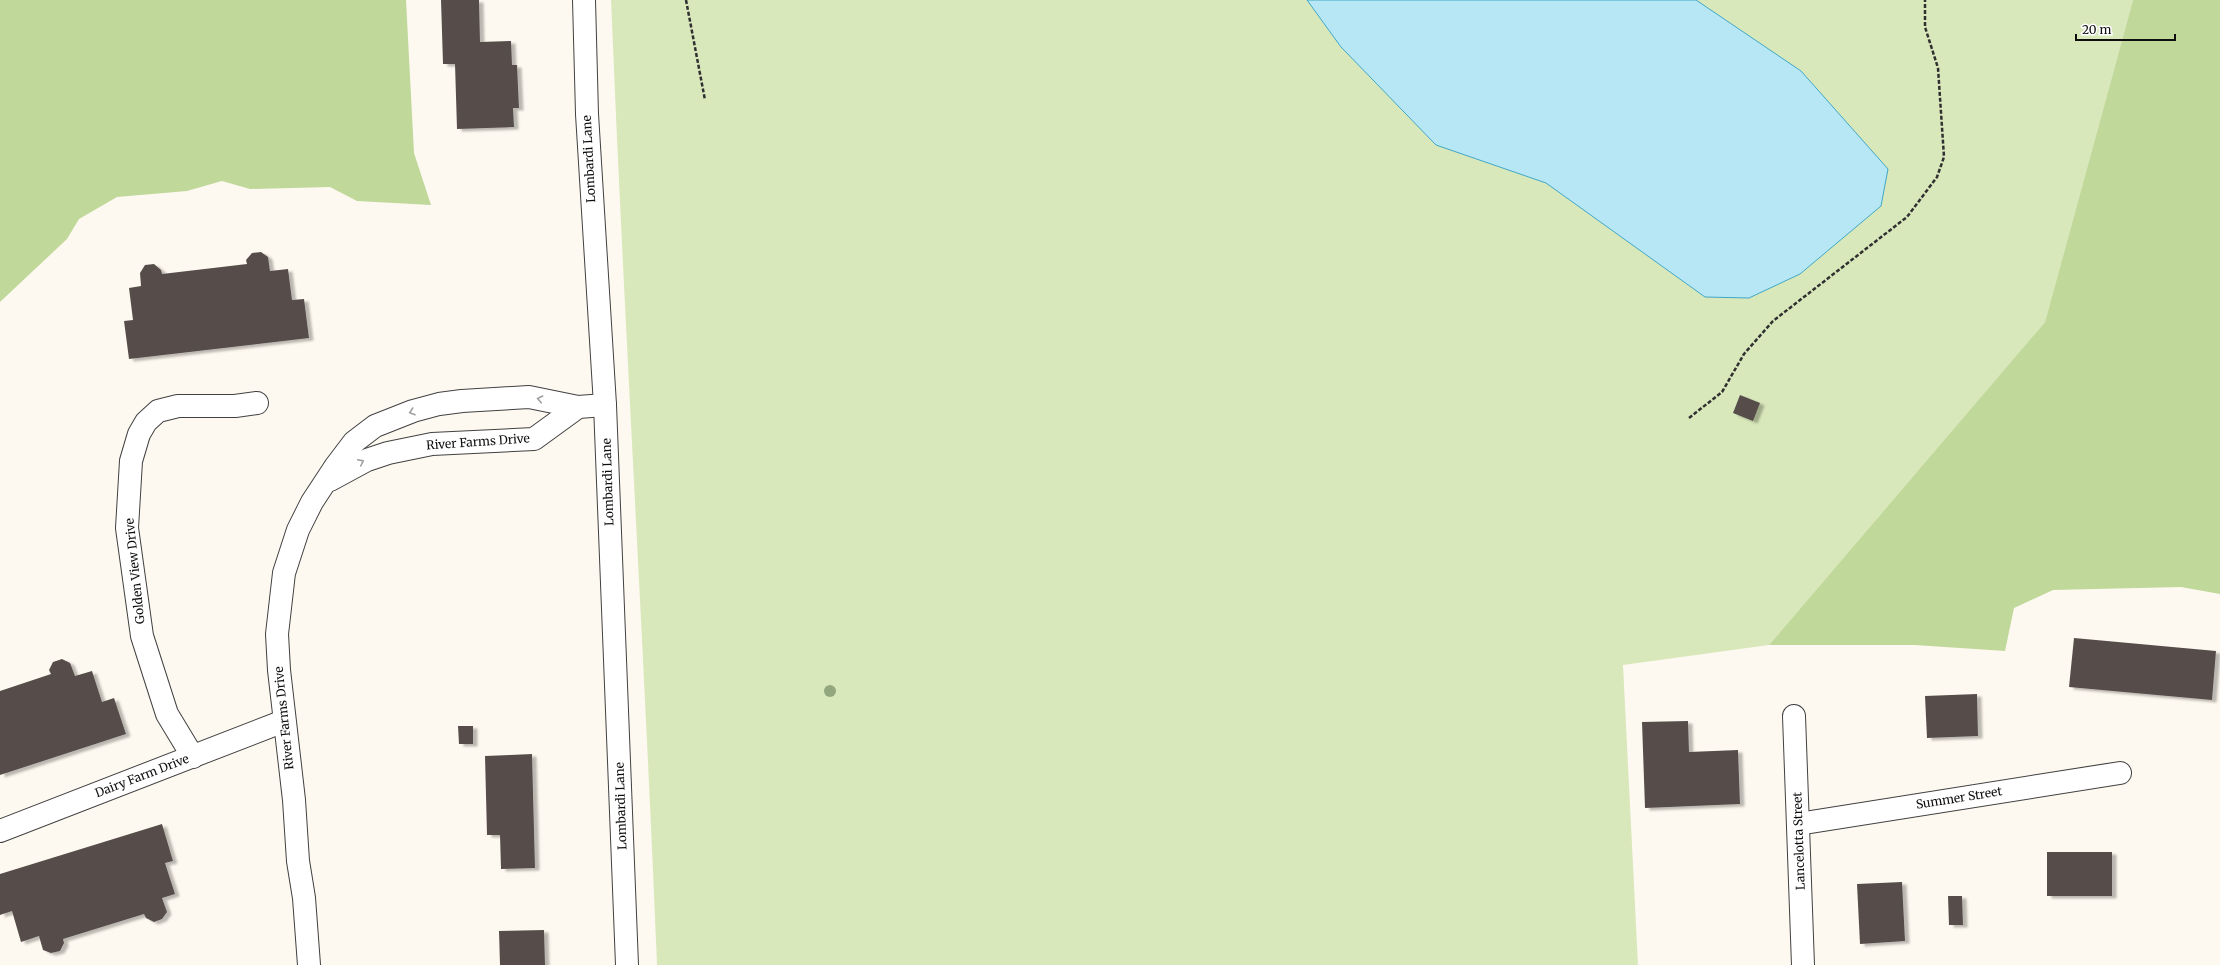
<svg xmlns="http://www.w3.org/2000/svg" width="2220" height="965" viewBox="0 0 2220 965" font-family="Merriweather,serif">
<style>
.green{fill:#d9e8bb}
.forest{fill:#c0d89a}
.water{fill:#b7e7f4;stroke:#40a7c8}
.building{fill:#564e4b;filter:url(#shadow)}
.lines{fill:none;stroke-linecap:round;stroke-linejoin:round}
.street-casing{stroke:#414141;stroke-width:24}
.path{stroke:#303030;stroke-width:2.5;stroke-dasharray:4 2;stroke-linecap:butt}
.street{stroke:#fff;stroke-width:22}
.tree{fill:#92a77e}
.oneway{stroke:#9f9f9f}
.labels{text-anchor:middle;stroke-width:4;stroke-linejoin:round;paint-order:stroke}
.street-label{font-size:12px;fill:#0e0e0e;stroke:#fff}
</style>
<defs>
<filter id="shadow"><feDropShadow dx="4.5" dy="2.5" stdDeviation="1" flood-color="#0004"/></filter>
</defs>
<rect width="100%" height="100%" fill="#fef9f0"/>
<!-- green -->
<path class="green" d="M611 0H2133L2045 322 1769 645 1623 665 1638 965H657C644 643 624 322 611 0Z"/>
<!-- forest -->
<g class="forest">
<polygon points="0,0 406,0 414,153 431,205 357,201 330,187 250,189 222,181 187,191 117,197 79,219 67,239 0,302"/>
<polygon points="2133,0 2220,0 2220,594 2181,587 2053,590 2014,608 2005,651 1915,645 1769,645 2045,322"/>
</g>
<!-- water -->
<polygon class="water" points="1307,0 1696,0 1801,71 1888,169 1881,206 1800,274 1749,298 1705,297 1546,183 1436,145 1341,47"/>
<!-- building -->
<g class="building">
<polygon points="441,0 479,0 480,42 511,41 512,65 517,65 519,108 513,108 514,127 457,129 455,64 443,64"/>
<polygon points="261,252 268,257 270,271 288,269 292,300 304,299 309,338 129,359 124,321 133,320 129,288 141,286 140,273 145,265 154,264 161,270 162,274 247,264 246,260 252,253"/>
<polygon points="1740,395 1760,403 1753,421 1733,413"/>
<polygon points="2074,638 2216,651 2212,700 2069,687"/>
<polygon points="62,659 70,663 75,676 92,671 102,702 114,698 126,734 0,775 0,691 51,674 49,670 53,662"/>
<polygon points="1977,694 1978,736 1927,738 1925,696"/>
<polygon points="1688,721 1689,752 1738,750 1740,804 1645,808 1642,722"/>
<polygon points="458,726 473,726 473,744 459,744"/>
<polygon points="532,754 535,868 501,869 500,835 487,835 485,756"/>
<polygon points="162,824 173,861 165,863 175,894 162,898 167,912 162,919 154,922 146,918 144,914 63,939 64,943 60,951 51,953 43,950 39,936 21,942 12,911 0,915 0,874"/>
<rect x="2047" y="852" width="65" height="44"/>
<polygon points="1902,882 1905,941 1860,944 1857,884"/>
<polygon points="1948,896 1962,896 1963,925 1949,925"/>
<polygon points="544,930 545,965 500,965 499,931"/>
</g>
<g class="lines">
<defs>
<g id="street">
<polyline points="584,0 587,114 605,405 627,965"/>
<polyline points="330,480 367,460 388,453 432,444 534,439 578,407"/>
<polyline points="1794,716 1803,965"/>
<polyline points="193,757 167,714 142,636 127,528 131,461 139,434 146,422 158,411 178,406 235,406 257,403"/>
<polyline points="1798,824 2120,773"/>
<polyline points="0,831 284,721"/>
<polyline points="309,965 304,898 298,861 294,800 279,670 277,634 284,573 298,530 312,502 335,467 354,442 375,426 413,411 439,404 462,401 529,397 578,407 605,405"/>
</g>
</defs>
<!-- street casing -->
<use href="#street" class="street-casing"/>
<!-- path -->
<g class="path">
<polyline points="686,0 705,100"/>
<polyline points="1689,418 1722,392 1744,354 1773,321 1907,217 1937,177 1944,157 1938,68 1925,27 1925,0"/>
</g>
<!-- street -->
<use href="#street" class="street"/>
</g>
<!-- trees -->
<circle class="tree" cx="830" cy="691" r="6"/>
<!-- one-way arrows -->
<defs><path id="oneway-chevron" d="M-2-3.5L2.5 0L-2 3.5" fill="none" stroke-width="1.6" stroke-linecap="round" stroke-linejoin="round"/></defs>
<g class="oneway">
<use href="#oneway-chevron" transform="translate(540 399) rotate(-168)"/>
<use href="#oneway-chevron" transform="translate(412 412) rotate(161)"/>
<use href="#oneway-chevron" transform="translate(361 462) rotate(-26)"/>
</g>
<g class="labels">
<!-- street labels -->
<g class="street-label">
<text transform="translate(589 159) rotate(-93)" y="4">Lombardi Lane</text>
<text transform="translate(478 442) rotate(-4)" y="4">River Farms Drive</text>
<text transform="translate(608 482) rotate(-92)" y="4">Lombardi Lane</text>
<text transform="translate(135 571) rotate(-96)" y="4">Golden View Drive</text>
<text transform="translate(284 718) rotate(-96)" y="4">River Farms Drive</text>
<text transform="translate(142 776) rotate(-21)" y="4">Dairy Farm Drive</text>
<text transform="translate(1959 798) rotate(-9)" y="4">Summer Street</text>
<text transform="translate(621 806) rotate(-92)" y="4">Lombardi Lane</text>
<text transform="translate(1799 841) rotate(-92)" y="4">Lancelotta Street</text>
</g>
</g>
<!-- scale -->
<path d="M2076 34v6h99v-6" fill="none" stroke="#0e0e0e" stroke-width="2"/>
<text x="2082" y="34" font-size="12" fill="#0e0e0e" stroke="#ffffff" stroke-width="3" paint-order="stroke">20 m</text>
</svg>
